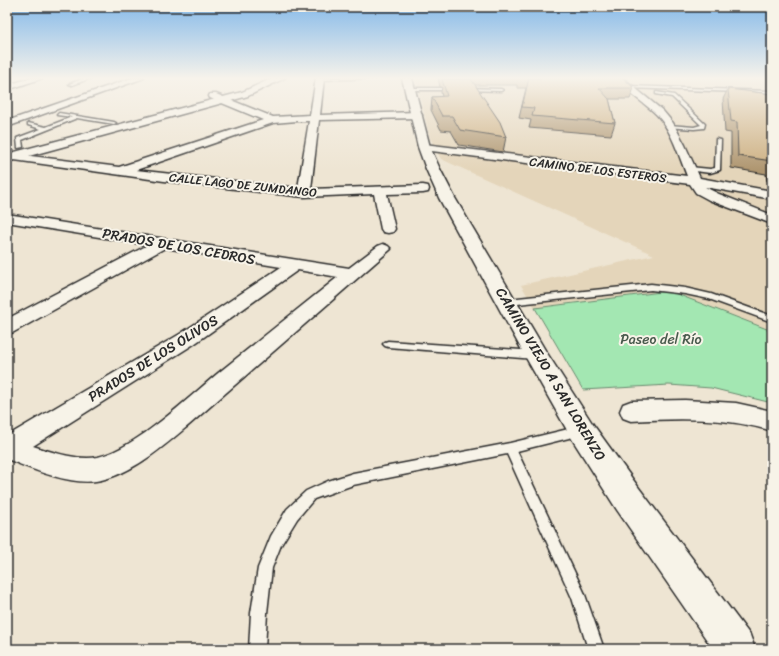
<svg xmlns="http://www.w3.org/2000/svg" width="779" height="656" viewBox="0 0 779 656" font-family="Sriracha,sans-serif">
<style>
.built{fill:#e4d5ba}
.green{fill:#a3e7b2;stroke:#67896e}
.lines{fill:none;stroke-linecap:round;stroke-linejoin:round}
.lane-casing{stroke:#2b2b2b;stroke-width:3}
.street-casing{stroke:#2b2b2b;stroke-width:3}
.secondary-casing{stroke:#2b2b2b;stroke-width:3}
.lane{fill:#f7f3e8;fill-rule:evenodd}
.street{fill:#f7f3e8;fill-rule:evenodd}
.secondary{fill:#f7f3e8;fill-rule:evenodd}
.wall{fill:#af966f;stroke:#2b2b2b}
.building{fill:#ccaf81;stroke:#2b2b2b}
.labels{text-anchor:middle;stroke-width:4;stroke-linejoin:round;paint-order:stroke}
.far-street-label{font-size:12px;fill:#2b2b2b;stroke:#f7f3e8}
.street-label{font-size:14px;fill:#2b2b2b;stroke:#f7f3e8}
.park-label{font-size:14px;fill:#495a4d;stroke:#f7f3e8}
</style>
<rect width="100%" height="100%" fill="#eee5d3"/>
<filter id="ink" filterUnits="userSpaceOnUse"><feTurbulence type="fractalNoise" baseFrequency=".025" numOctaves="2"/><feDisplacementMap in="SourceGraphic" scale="8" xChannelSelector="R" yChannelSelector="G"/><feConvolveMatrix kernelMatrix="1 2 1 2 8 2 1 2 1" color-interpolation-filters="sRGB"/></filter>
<g filter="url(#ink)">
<!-- built -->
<polygon class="built" points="415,78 772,78 772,331 669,291 535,308 521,285 654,255 441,159 430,138"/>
<!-- green -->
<polygon class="green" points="669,291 772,331 772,403 711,388 669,385 583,390 535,308"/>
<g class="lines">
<defs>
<g id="lane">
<polygon points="85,78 91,78 72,85 69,84"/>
<polygon points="319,78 376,78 320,80 318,79"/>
<polygon points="629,86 772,91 772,93 628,88"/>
<polygon points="410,88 453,88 455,89 453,90 409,90"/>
<polygon points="465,88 501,89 503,90 501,91 466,90"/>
<polygon points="656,92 674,95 705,124 704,128 694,129 667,127 667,125 669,125 694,127 701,125 672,97 656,94"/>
<polygon points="59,113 114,122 116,123 114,124 77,118 22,140 23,147 18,148 17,138 41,129 28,125 28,123 46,127 72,117 57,115"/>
<polygon points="716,139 721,140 720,170 710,173 688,170 687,169 690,167 710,169 715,168"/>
<polygon points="651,284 685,288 711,294 772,316 772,322 709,299 685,294 651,290 508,305 504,302 508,299"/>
<polygon points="388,341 535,351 538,352 540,355 538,358 535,359 388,347 385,346 383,344 385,342"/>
<polygon points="581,426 585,428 587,431 585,434 517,451 584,592 604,649 588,649 572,598 507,454 353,485 314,499 297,519 281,545 272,568 267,613 265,649 249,649 251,613 258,568 271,536 287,509 306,491 328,481 353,473 510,443"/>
</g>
<g id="street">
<polygon points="31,78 43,78 7,90 7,85"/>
<polygon points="132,78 144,78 7,127 7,121"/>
<path d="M316 78H324L320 115 417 112 422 115 417 118 319 120 311 189 423 185 428 186 429 189 428 192 423 193 387 194 395 229 393 232 388 233 383 232 381 229 374 194 304 197 164 181 7 159V153L119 167 263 120 210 98 209 96 210 94H216L273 117 310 115ZM297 121H309L298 188 136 170 273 123Z"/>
<path d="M614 78H623L663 111 673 123 685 145 700 178 772 191V199L705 187 719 194 772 215V224L709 200 696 193 690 184 424 150 419 147 424 144 687 176C679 156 672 131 657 115 644 102 626 92 614 78Z"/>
<path d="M7 214 349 268 378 246 383 244 388 246 391 249 189 425C164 446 130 476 96 481 68 485 32 469 7 459V436L180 334 281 267 165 248 14 332 7 334V319L148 245 7 222ZM298 270 338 277C298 309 258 341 217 374 187 399 136 448 98 457 78 461 52 452 33 446L194 344Z"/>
<path d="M685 400 736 403 772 411V431C725 417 679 418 631 421L623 418 620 411 623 404 631 401Z"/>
</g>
<g id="secondary">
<polygon points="273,78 285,78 248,96 7,162 7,154 242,92"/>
<polygon points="402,78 412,78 430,147 440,169 455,198 545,350 592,423 639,488 750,635 755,649 713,649 617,510 572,439 525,356 439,198 426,169 418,147"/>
</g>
</defs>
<!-- lane casing -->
<use href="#lane" class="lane-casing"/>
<!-- street casing -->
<use href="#street" class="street-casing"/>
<!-- secondary casing -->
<use href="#secondary" class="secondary-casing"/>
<!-- lane -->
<use href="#lane" class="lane"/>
<!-- street -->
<use href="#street" class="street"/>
<!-- secondary -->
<use href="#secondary" class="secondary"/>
</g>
<!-- wall -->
<g class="wall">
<polygon points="438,78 623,78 634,88 630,99 609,99 615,123 611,135 529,128 531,120 519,118 526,88 517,88 517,85 475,85 506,137 503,152 459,145 451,131 441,130 431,110 432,97 442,97 441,92 442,87 440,87"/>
<polygon points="728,89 772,94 772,182 767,181 766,174 731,168 731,133 725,132 723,99"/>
</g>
<!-- building -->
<g class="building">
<polygon points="529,78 623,78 634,88 599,88 609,99 615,123 532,116 534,108 522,107"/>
<polygon points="442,79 471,79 500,122 506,137 460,130 452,116 442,116 432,97 447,96"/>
<polygon points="728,89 772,94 772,161 738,156 737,122 731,121"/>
</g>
</g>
<!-- sky -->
<linearGradient id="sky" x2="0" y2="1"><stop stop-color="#84b9e9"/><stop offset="0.46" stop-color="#f7f3eb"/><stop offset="1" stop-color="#f7f3eb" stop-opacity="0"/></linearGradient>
<rect width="779" height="170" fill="url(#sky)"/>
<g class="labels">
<!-- far-street labels -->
<g class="far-street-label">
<text transform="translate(598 170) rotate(7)" y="4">CAMINO DE LOS ESTEROS</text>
<text transform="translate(243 185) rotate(6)" y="4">CALLE LAGO DE ZUMDANGO</text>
</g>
<!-- street labels -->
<g class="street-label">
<text transform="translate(179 246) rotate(10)" y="5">PRADOS DE LOS CEDROS</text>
<text transform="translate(153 358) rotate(-32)" y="5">PRADOS DE LOS OLIVOS</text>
<text transform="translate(551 374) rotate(59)" y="5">CAMINO VIEJO A SAN LORENZO</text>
</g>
<!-- park labels -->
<g class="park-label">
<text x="661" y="344">Paseo del Río</text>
</g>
</g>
<!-- margin -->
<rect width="779" height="656" fill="none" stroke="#f7f3e8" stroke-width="24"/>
<rect x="12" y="12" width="755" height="632" fill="none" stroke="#2b2b2b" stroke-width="1.5" filter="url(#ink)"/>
</svg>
